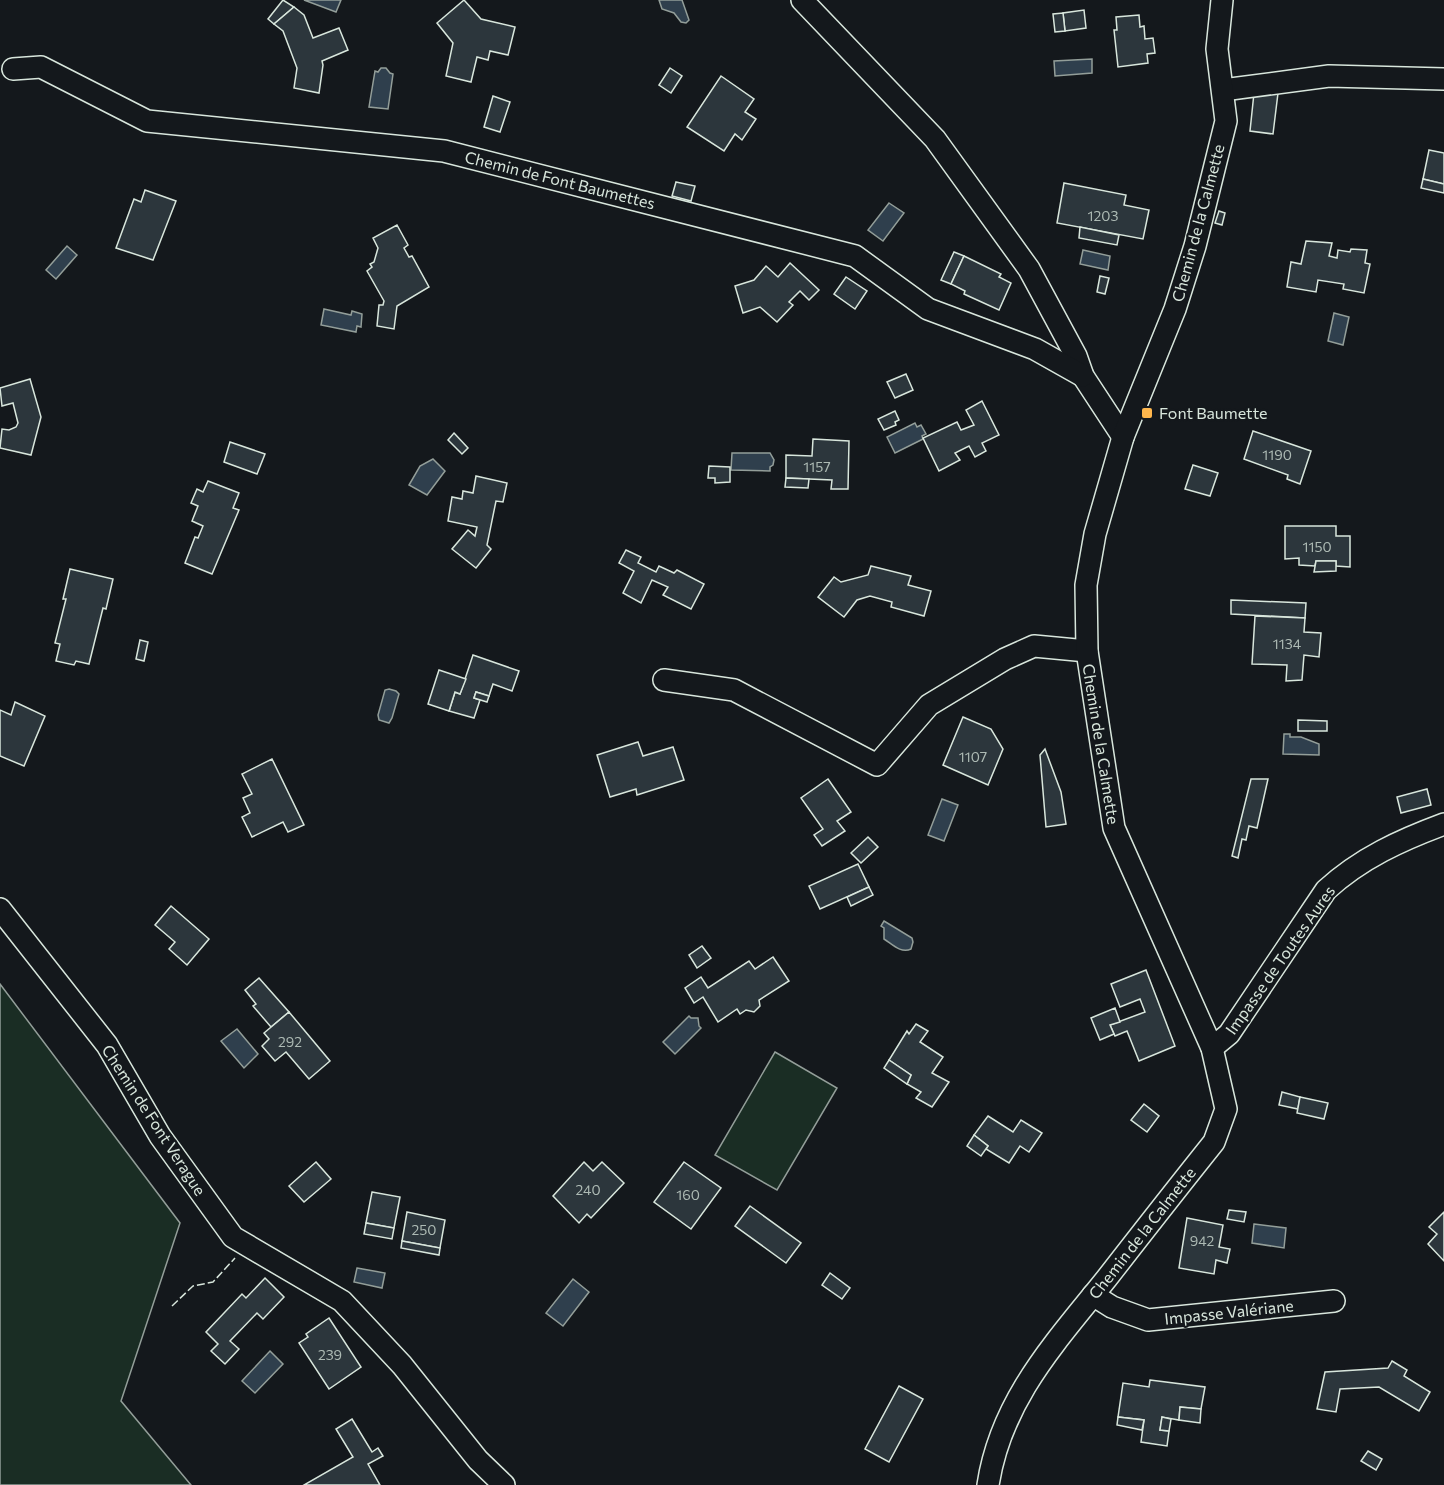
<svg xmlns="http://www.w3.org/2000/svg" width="1444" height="1485" viewBox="0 0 1444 1485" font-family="Commissioner,sans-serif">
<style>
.green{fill:#1a2d24;stroke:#939e99;stroke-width:1.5}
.water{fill:#2f3f4d;stroke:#939e99;stroke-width:1.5}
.building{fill:#2c363c;stroke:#d8e6dc;stroke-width:1.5}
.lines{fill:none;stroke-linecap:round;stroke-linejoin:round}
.minor-casing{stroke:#d8e6dc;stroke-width:24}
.minor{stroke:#14181c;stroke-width:21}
.fence{stroke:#d8e6dc;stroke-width:1.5;stroke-dasharray:8 3;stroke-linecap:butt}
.poi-dot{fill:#ffb74d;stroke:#14181c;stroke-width:2}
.labels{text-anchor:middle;stroke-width:4.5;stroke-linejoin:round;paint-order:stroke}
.number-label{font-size:14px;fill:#adbab4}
.street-label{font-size:16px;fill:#d8e6dc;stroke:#14181c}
.poi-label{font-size:16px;fill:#d8e6dc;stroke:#14181c;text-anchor:start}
</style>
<rect width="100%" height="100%" fill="#14181c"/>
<!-- green -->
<g class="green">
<polygon points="0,984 180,1223 121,1401 191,1485 0,1485"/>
<polygon points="775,1052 837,1088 777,1190 715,1155"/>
</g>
<!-- water -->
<g class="water">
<polygon points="304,0 341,0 336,12"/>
<polygon points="659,0 682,0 689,20 686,23 681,22 674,13 662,9"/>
<polygon points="1092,59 1092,73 1055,76 1054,61"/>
<polygon points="381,68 386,68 390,73 393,74 388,109 369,107 375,71 378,72"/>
<polygon points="889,203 904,213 883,241 868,230"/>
<polygon points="67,246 77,255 56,279 46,270"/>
<polygon points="1083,250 1110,256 1108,270 1080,264"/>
<polygon points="324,309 351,315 352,311 362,314 361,327 357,326 356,332 321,325"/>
<polygon points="1334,313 1349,317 1343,345 1328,341"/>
<polygon points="915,423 917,427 921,425 926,434 922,436 923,439 895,453 887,437"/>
<polygon points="732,453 770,453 774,460 773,465 770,467 770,471 731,470"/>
<polygon points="433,459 445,471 427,495 409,485 420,466"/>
<polygon points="389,689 396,691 399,694 392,718 389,723 379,720 378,715 385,690"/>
<polygon points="1284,734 1290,734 1290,737 1301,737 1319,744 1319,755 1283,754"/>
<polygon points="942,799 958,805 944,841 928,835"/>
<path d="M884 921 912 938 913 942 911 949C901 954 892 944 884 939V928L881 926Z"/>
<polygon points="689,1016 691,1018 698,1018 699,1026 701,1028 675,1054 663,1042"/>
<polygon points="237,1029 258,1054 244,1068 221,1041"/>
<polygon points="1254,1224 1286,1228 1284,1248 1252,1243"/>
<polygon points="357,1268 385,1273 382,1288 354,1282"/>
<polygon points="573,1279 589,1292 563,1326 546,1313"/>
<polygon points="270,1351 283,1364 255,1393 242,1381"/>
</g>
<!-- building -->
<g class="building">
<polygon points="283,0 294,7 274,24 268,19"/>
<polygon points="464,0 481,19 515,27 508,55 490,51 488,60 477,57 471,82 446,76 453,43 437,23"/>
<polygon points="294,7 304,15 313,38 339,28 348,50 322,61 323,65 319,93 294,88 297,68 283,31 274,24"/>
<polygon points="1084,10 1086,28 1065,31 1063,13"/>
<polygon points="1063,13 1065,31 1055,32 1053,14"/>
<polygon points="1139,15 1140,27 1144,26 1145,39 1153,38 1155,53 1147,54 1148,63 1118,67 1114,30 1117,30 1116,17"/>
<polygon points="670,68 682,76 671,93 659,85"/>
<polygon points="721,76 754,99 745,112 756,119 742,140 735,134 724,151 687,127"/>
<polygon points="1254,93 1278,93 1273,134 1250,131"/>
<polygon points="493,96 510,102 500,132 484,127"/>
<polygon points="1429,150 1444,153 1444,184 1423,179"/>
<polygon points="1423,179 1444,184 1444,193 1421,188"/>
<polygon points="676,182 695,186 691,201 672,196"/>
<polygon points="1064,183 1126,195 1124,205 1149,210 1143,239 1057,223"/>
<polygon points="145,190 176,201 153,260 116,248 134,199 141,202"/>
<polygon points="1219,211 1225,213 1222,225 1215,223"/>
<polygon points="397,225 408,245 404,248 409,257 412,256 429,287 397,306 394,329 377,326 379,305 383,305 384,301 367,271 372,267 370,264 374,262 378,248 373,238"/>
<polygon points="1080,227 1119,235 1117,245 1079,238"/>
<polygon points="1306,241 1332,243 1329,256 1337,258 1338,250 1350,252 1351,249 1367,250 1365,263 1370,264 1364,293 1343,289 1344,284 1318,280 1316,292 1287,287 1291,262 1301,264"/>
<polygon points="954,252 964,256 951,284 941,280"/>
<polygon points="964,256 1001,274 999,277 1011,283 999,310 964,294 965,291 951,284"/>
<polygon points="790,263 819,290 809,300 800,291 789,302 793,305 777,322 760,307 743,313 735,286 754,280 766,266 778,277"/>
<polygon points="1100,276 1109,278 1105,294 1097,292"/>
<polygon points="846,277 867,291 855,309 834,294"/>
<polygon points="906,374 913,390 895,398 887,382"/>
<polygon points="30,379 41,417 31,455 0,448 2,429 9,430 16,427 18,423 13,403 2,406 0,388"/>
<polygon points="982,401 999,435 982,443 986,451 975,457 969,446 955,453 960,460 939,471 923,438 957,422 961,430 974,425 966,410"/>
<polygon points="895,411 899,420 895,422 896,425 884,430 878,419"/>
<polygon points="1253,431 1311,451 1300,484 1287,479 1288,475 1244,459"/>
<polygon points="454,433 468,448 462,454 448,440"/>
<polygon points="813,439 849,441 848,489 831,489 832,480 786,478 786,455 812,456"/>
<polygon points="230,442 265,454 257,474 224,462"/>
<polygon points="1193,465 1218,473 1210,496 1185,489"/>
<polygon points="709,466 730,467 730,482 715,483 715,478 708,478"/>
<polygon points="476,476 507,483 503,502 496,501 487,545 491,549 476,568 452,549 468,530 475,536 477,527 448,521 452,497 462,499 463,491 473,493"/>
<polygon points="786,478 809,479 808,488 785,487"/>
<polygon points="208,481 239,493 233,508 239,510 212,574 185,563 195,537 198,538 203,526 192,521 198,506 191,503 197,489 203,492"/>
<polygon points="1285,526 1336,526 1336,536 1350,536 1350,567 1336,566 1336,561 1316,561 1315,566 1299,565 1299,558 1285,559"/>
<polygon points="626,550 641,557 638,563 656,572 659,566 674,573 677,570 704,584 691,609 663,595 668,587 652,580 641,603 623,593 634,571 619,563"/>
<polygon points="1316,561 1336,561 1336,571 1314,572"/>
<polygon points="871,566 911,576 908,585 931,591 924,616 891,607 892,602 870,596 857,600 844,617 818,597 834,577 841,582 868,575"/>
<polygon points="70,569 113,579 106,609 103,608 89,664 76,661 74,665 56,661 60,644 55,643 66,599 63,599"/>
<polygon points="1231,600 1306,603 1305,618 1231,614"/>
<polygon points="1255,616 1305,618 1304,632 1321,633 1319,657 1304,655 1302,680 1286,681 1287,665 1252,664"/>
<polygon points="140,640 148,642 144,661 136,659"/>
<polygon points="473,655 519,671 512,691 493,684 489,696 476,692 474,698 480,700 474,718 449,711 455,692 460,694"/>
<polygon points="439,670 466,679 460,694 455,692 449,711 428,704"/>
<polygon points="476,692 489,696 487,702 474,698"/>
<polygon points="15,702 45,716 24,766 0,756 0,710 11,715"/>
<polygon points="963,717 991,729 1003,749 988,785 943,765"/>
<polygon points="1298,720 1327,721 1327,731 1298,731"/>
<polygon points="638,742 643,756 673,747 684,780 637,795 636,789 610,797 597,755"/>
<polygon points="1045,749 1061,792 1066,824 1046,827 1040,755"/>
<polygon points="272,759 304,825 288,832 283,822 252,837 242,817 250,813 243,798 252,794 242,774"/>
<polygon points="828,779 851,812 837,821 845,831 822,846 814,835 823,829 801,798"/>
<polygon points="1251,779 1268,779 1257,828 1249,826 1246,840 1242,839 1238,858 1232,856"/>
<polygon points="1427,789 1431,805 1401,813 1397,797"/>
<polygon points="868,837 878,847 861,863 851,853"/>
<polygon points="858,864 869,887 820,909 809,886"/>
<polygon points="869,887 873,895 851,906 847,897"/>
<polygon points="171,906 209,939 187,965 169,949 175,942 155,925"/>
<polygon points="702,946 711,958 697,968 689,955"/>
<polygon points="773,957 789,981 759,1000 760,1006 754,1012 746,1010 740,1014 737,1009 718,1022 703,997 694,1003 685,988 701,977 708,988 749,961 755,969"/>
<polygon points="1146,970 1175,1046 1139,1061 1127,1031 1115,1036 1110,1025 1145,1012 1140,999 1120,1007 1111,984"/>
<polygon points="259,978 289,1012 271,1027 253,1006 256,1004 245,990"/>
<polygon points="1115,1008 1120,1022 1110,1025 1114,1034 1100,1040 1091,1018"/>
<polygon points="289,1012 330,1061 309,1079 286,1052 275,1061 262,1046 269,1039 264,1033"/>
<polygon points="916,1024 928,1031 920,1042 943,1057 932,1073 949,1082 932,1107 916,1098 921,1092 907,1084 911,1075 889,1060 907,1031 909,1034"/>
<polygon points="889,1060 911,1075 907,1084 884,1068"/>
<polygon points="1282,1092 1300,1097 1298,1109 1279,1105"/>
<polygon points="1300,1097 1328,1103 1324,1119 1297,1113"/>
<polygon points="1144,1104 1159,1116 1147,1132 1131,1120"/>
<polygon points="988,1116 1013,1132 1021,1120 1042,1133 1029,1152 1020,1146 1009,1163 986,1149 988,1146 974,1135"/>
<polygon points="974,1135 988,1146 981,1156 967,1146"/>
<polygon points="316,1162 331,1179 304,1202 289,1186"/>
<polygon points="584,1162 593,1171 602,1162 624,1183 591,1218 587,1214 579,1223 553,1196"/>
<polygon points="684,1162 721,1188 691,1229 654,1202"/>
<polygon points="372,1192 400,1197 394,1228 366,1223"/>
<polygon points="750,1206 801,1243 786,1263 735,1226"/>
<polygon points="1229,1210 1246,1212 1244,1222 1227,1219"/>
<polygon points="407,1212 445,1220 440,1248 402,1241"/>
<polygon points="1444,1212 1444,1261 1428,1244 1437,1234 1429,1227"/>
<polygon points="1187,1218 1223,1225 1219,1247 1230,1249 1227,1263 1216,1260 1214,1274 1179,1268"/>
<polygon points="366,1223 394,1228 392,1239 364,1234"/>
<polygon points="402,1241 440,1248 439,1255 401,1248"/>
<polygon points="830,1273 850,1288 842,1299 822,1285"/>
<polygon points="265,1278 284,1297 263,1319 257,1313 230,1341 239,1349 225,1364 211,1351 218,1344 206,1332 242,1294 246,1298"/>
<polygon points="329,1318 361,1367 329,1389 299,1343 308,1337 306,1334"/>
<polygon points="1392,1361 1407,1370 1404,1376 1430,1392 1419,1411 1379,1387 1340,1389 1336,1412 1317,1409 1325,1372 1388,1368"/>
<polygon points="1150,1380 1205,1387 1201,1409 1180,1407 1179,1420 1162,1417 1160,1430 1169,1431 1167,1446 1141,1442 1144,1420 1118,1417 1123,1383 1149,1387"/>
<polygon points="899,1386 923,1399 889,1462 865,1449"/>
<polygon points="1180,1407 1201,1409 1200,1423 1179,1420"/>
<polygon points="1118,1417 1144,1420 1142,1430 1117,1425"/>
<polygon points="1162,1417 1171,1419 1169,1431 1160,1430"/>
<polygon points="352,1419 372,1452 378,1448 383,1456 368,1464 380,1485 304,1485 353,1457 336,1429"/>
<polygon points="1368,1451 1382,1459 1376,1470 1361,1461"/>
</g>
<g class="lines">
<defs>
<g id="minor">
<polyline points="802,0 935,139 1029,269 1076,356 1083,376 1123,437"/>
<polyline points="13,69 41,67 147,121 444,151 855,256 928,309 1035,349 1083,376"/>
<polyline points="1223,90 1329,76 1444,79"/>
<polyline points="664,680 734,690 877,765 929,705 1005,659 1034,646 1087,651"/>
<polyline points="0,909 107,1045 160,1136 233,1237 342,1301 402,1365 478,1460 504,1485"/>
<path d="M1212 1048 1229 1034 1326 890C1361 858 1401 840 1444 824"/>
<polyline points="1093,1295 1112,1307 1148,1320 1334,1301"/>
<path d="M988 1485C1001 1400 1055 1343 1107 1278 1142 1233 1178 1187 1214 1142L1226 1109 1212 1048 1114 828 1087 651 1086 585 1095 534 1123 437 1175 309 1195 246 1226 121 1217 49 1222 0"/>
</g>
</defs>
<!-- minor casing -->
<use href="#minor" class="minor-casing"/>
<!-- minor -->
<use href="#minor" class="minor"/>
<!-- fence -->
<polyline class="fence" points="172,1306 193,1286 213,1282 235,1258"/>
</g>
<!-- markers -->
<rect class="poi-dot" x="1141" y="407" width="12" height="12" rx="3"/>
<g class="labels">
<!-- number labels -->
<g class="number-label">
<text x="1103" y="221">1203</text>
<text x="1277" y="460">1190</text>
<text x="817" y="472">1157</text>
<text x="1317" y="552">1150</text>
<text x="1287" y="649">1134</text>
<text x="973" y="762">1107</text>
<text x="290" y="1047">292</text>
<text x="588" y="1195">240</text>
<text x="688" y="1200">160</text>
<text x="424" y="1235">250</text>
<text x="1202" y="1246">942</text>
<text x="330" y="1360">239</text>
</g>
<!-- street labels -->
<g class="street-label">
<text transform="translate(560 180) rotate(14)" y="6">Chemin de Font Baumettes</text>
<text transform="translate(1198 223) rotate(-75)" y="6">Chemin de la Calmette</text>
<text transform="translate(1101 744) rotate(81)" y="6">Chemin de la Calmette</text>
<text transform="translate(1280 960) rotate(-55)" y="6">Impasse de Toutes Aures</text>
<text transform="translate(154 1120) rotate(57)" y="6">Chemin de Font Verague</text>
<text transform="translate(1142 1233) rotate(-52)" y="6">Chemin de la Calmette</text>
<text transform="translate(1229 1312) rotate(-6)" y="6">Impasse Valériane</text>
</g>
<!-- poi labels -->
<g class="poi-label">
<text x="1159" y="419">Font Baumette</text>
</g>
</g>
</svg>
